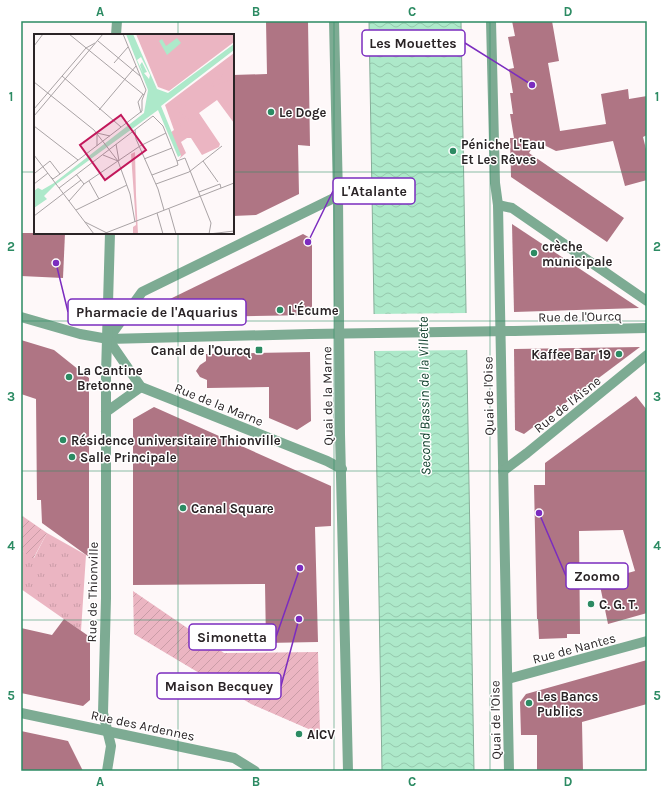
<svg xmlns="http://www.w3.org/2000/svg" width="668" height="792" viewBox="0 0 668 792" font-family="Karla,sans-serif">
<style>
.grass{fill:url(#grass-tufts)}
.garden{fill:url(#garden-furrows)}
.water{fill:url(#water-waves);stroke:#86ae99}
.pier{fill:#fef8f9}
.building{fill:#af7584}
.lines{fill:none;stroke-linecap:round;stroke-linejoin:round}
.minor{stroke:#7dab93;stroke-width:10}
.minor-bridge{stroke:#7dab93;stroke-width:10}
.grid{fill:none;stroke:#2c8b63;stroke-width:1;stroke-opacity:0.55}
.poi-dot{fill:#2c8b63;stroke:#fff;stroke-width:1.5}
.labels{text-anchor:middle;stroke-width:3;stroke-linejoin:round;paint-order:stroke}
.poi-label{font-size:13px;font-weight:bold;fill:#2a2426;stroke:#fff;text-anchor:start}
.street-label{font-size:13px;fill:#2a2426;stroke:#fff}
.water-label{font-size:14px;font-style:italic;fill:#11412d;stroke:#fff}
.inset-road{fill:none;stroke:#a9a3a5;stroke-width:1}
.view{fill:#c2185b;fill-opacity:0.15;stroke:#c2185b;stroke-width:2}
.inset-edge{fill:none;stroke:#2a2426;stroke-width:2}
.leader{fill:none;stroke:#7b2cbf;stroke-width:1.5}
.callout-dot{fill:#7b2cbf;stroke:#fff;stroke-width:1.5}
.callout{fill:#fff;stroke:#7b2cbf;stroke-width:1.5}
.callout-label{font-size:14px;text-anchor:middle;font-weight:bold;fill:#2a2426}
.neatline{fill:none;stroke:#2c8b63;stroke-width:1.5}
.grid-label{font-size:13px;text-anchor:middle;font-weight:bold;fill:#2c8b63}
</style>
<defs>
<pattern id="grass-tufts" width="24" height="20" patternUnits="userSpaceOnUse"><rect width="24" height="20" fill="#ebb5c2"/><path d="M3 7l-1-3M5 7V3M7 7l1-3M15 17l-1-3M17 17v-4M19 17l1-3" fill="none" stroke="#ca9ca7"/></pattern>
<pattern id="garden-furrows" width="10" height="10" patternUnits="userSpaceOnUse"><rect width="10" height="10" fill="#ebb5c2"/><path d="M-1 1l2-2M0 10L10 0M9 11l2-2" fill="none" stroke="#ca9ca7"/></pattern>
<pattern id="water-waves" width="16" height="10" patternUnits="userSpaceOnUse"><rect width="16" height="10" fill="#ade9ca"/><path d="M0 5q4-4 8 0t8 0" fill="none" stroke="#95c8ad"/></pattern>
</defs>
<rect width="100%" height="100%" fill="#fef8f9"/>
<!-- grass -->
<polygon class="grass" points="47,533 86,555 81,631 21,589 21,550 34,558"/>
<!-- garden -->
<g class="garden">
<polygon points="21,515 47,533 33,559 21,550"/>
<polygon points="133,591 224,653 318,652 320,734 251,704 134,634"/>
</g>
<!-- water -->
<polygon class="water" points="369,21 461,21 474,771 382,771"/>
<!-- pier -->
<polygon class="pier" points="468,313 469,350 373,351 372,314"/>
<!-- building -->
<g class="building">
<polygon points="266,21 308,21 310,146 298,145 299,194 256,215 233,216 233,75 267,74"/>
<polygon points="512,21 552,21 559,61 548,63 560,131 606,124 601,94 628,89 629,99 647,96 647,135 643,137 647,153 647,180 625,186 613,141 556,151 536,141 529,153 624,218 607,242 511,177 510,138 514,138 510,114 513,114 510,93 513,93 509,69 514,68 508,37 515,36"/>
<polygon points="512,224 639,308 514,312"/>
<polygon points="21,233 65,233 63,278 21,276"/>
<polygon points="303,234 312,239 312,315 131,318"/>
<polygon points="21,340 54,350 89,378 89,557 42,523 41,500 37,500 36,399 21,394"/>
<polygon points="640,347 524,434 515,430 514,349"/>
<polygon points="310,352 311,421 297,430 269,418 269,387 207,388 207,380 200,377 196,371 200,365 206,361 206,354"/>
<polygon points="636,396 647,410 647,613 608,624 599,581 635,571 623,530 579,531 580,634 567,634 567,638 539,639 538,619 537,619 534,485 545,485 545,463"/>
<polygon points="154,407 331,486 331,526 315,527 318,642 266,643 265,584 133,585 133,419"/>
<polygon points="64,619 90,637 90,700 83,706 21,693 21,628 52,635"/>
<polygon points="647,660 647,704 582,722 583,771 537,771 537,735 521,735 520,702 526,694"/>
<polygon points="21,731 68,741 83,771 21,771"/>
</g>
<g class="lines">
<!-- minor -->
<g class="minor">
<polyline points="334,21 338,196 340,434 348,771"/>
<polyline points="491,21 495,183 498,205 509,771"/>
<polyline points="116,35 117,21"/>
<polyline points="498,205 512,208 647,301"/>
<polyline points="21,317 80,334 108,339 311,334"/>
<polyline points="514,331 647,328"/>
<polyline points="108,339 142,292 338,196"/>
<polyline points="108,339 141,387 327,461 342,469"/>
<polyline points="106,412 141,387"/>
<polyline points="503,471 527,453 647,355"/>
<polyline points="508,679 647,641"/>
<polyline points="21,713 234,758 255,771"/>
<polyline points="107,771 111,746 103,713 106,598 106,374 110,233"/>
</g>
<!-- minor-bridge -->
<polyline class="minor-bridge" points="311,334 514,331"/>
</g>
<!-- grid -->
<path class="grid" d="M178 21V35M334 21V771M490 21V771M21 172H35M233 172H647M178 233V771M21 321H647M21 471H647M21 620H647"/>
<!-- markers -->
<g class="poi-dot">
<circle cx="271" cy="112" r="4"/>
<circle cx="453" cy="151" r="4"/>
<circle cx="534" cy="253" r="4"/>
<circle cx="280" cy="310" r="4"/>
<rect x="255" y="346" width="8" height="8" rx="2"/>
<circle cx="619" cy="354" r="4"/>
<circle cx="69" cy="377" r="4"/>
<circle cx="63" cy="440" r="4"/>
<circle cx="72" cy="457" r="4"/>
<circle cx="183" cy="508" r="4"/>
<circle cx="591" cy="604" r="4"/>
<circle cx="529" cy="703" r="4"/>
<circle cx="299" cy="734" r="4"/>
</g>
<g class="labels">
<!-- poi labels -->
<g class="poi-label">
<text x="279" y="117">Le Doge</text>
<text x="461" y="149">Péniche L'Eau<tspan x="461" dy="15">Et Les Rêves</tspan></text>
<text x="542" y="251">crèche<tspan x="542" dy="15">municipale</tspan></text>
<text x="288" y="315">L'Écume</text>
<text x="251" y="355" text-anchor="end">Canal de l'Ourcq</text>
<text x="611" y="359" text-anchor="end">Kaffee Bar 19</text>
<text x="77" y="375">La Cantine<tspan x="77" dy="15">Bretonne</tspan></text>
<text x="71" y="445">Résidence universitaire Thionville</text>
<text x="80" y="462">Salle Principale</text>
<text x="191" y="513">Canal Square</text>
<text x="599" y="609">C. G. T.</text>
<text x="537" y="701">Les Bancs<tspan x="537" dy="15">Publics</tspan></text>
<text x="307" y="739">AICV</text>
</g>
<!-- street labels -->
<g class="street-label">
<text transform="translate(580 316) rotate(-1)" y="5">Rue de l'Ourcq</text>
<text transform="translate(327 396) rotate(-91)" y="5">Quai de la Marne</text>
<text transform="translate(488 396) rotate(-91)" y="5">Quai de l'Oise</text>
<text transform="translate(219 404) rotate(22)" y="5">Rue de la Marne</text>
<text transform="translate(567 404) rotate(-39)" y="5">Rue de l'Aisne</text>
<text transform="translate(92 592) rotate(-89)" y="5">Rue de Thionville</text>
<text transform="translate(574 648) rotate(-15)" y="5">Rue de Nantes</text>
<text transform="translate(495 720) rotate(-91)" y="5">Quai de l'Oise</text>
<text transform="translate(143 725) rotate(12)" y="5">Rue des Ardennes</text>
</g>
<!-- water labels -->
<g class="water-label">
<text transform="translate(424 396) rotate(-91)" y="5">Second Bassin de la Villette</text>
</g>
</g>
<!-- overview -->
<g transform="translate(34 34)">
<rect width="200" height="200" fill="#fef8f9"/>
<path d="M102 0H200V8L135 57 124 53ZM200 19V89L183 66 165 79 186 110 185 113 168 121 157 104H153L147 108 152 119 145 125 147 122 136 99 140 96 131 71ZM101 118 102 161 104 200H99V193L102 191 97 120Z" fill="#ebb5c2"/>
<path d="M189 40 196 46 177 53 181 45 185 46ZM157 69 167 83 160 88 142 76 145 70 153 72ZM148 83 155 86 154 88 162 97 159 101 150 91 147 93 144 86Z" fill="#ebb5c2"/>
<path d="M92 0H99L123 55 134 59 200 10V16L127 72 147 121 144 123 124 76 21 151 10 162 13 165 0 174V157L4 154 8 156 20 149 110 79 114 56ZM107 23 116 41 115 45 110 39 113 38 108 28 106 31 109 39 103 26ZM143 4 147 9 133 21 125 7 128 5 132 12Z" fill="#ade9ca" fill-rule="evenodd"/>
<path class="inset-road" d="M35 0 110 61M64 7 106 42M0 12 9 0M80 29 94 13M28 42 87 93M0 48 60 96 84 127 96 160 101 188M0 75 52 14 61 9M65 76 102 32M107 79 104 68 109 60M0 82 69 0M0 92 44 126M101 96 102 105 124 155 130 176M82 110 85 127M63 112V99L76 102M0 121 60 200M69 121 84 127M110 125 138 114M143 127 151 124 177 189 175 200M169 127 184 148M1 139 16 127 26 140M42 140 50 150M118 141 144 131 143 127M17 143 19 145 26 140 108 77V66L112 56 89 0M55 147 65 165M0 150 14 139M122 150 155 138 188 112M25 154 119 82 129 92 143 127M165 158 186 150 187 154M35 167 50 150 106 112 132 99M135 175 142 200M42 176 93 151M123 179 129 200M0 182 47 146M51 188 75 200M69 200 200 149M175 200 200 197"/>
<path class="view" d="M87 81 112 116 71 146 46 111Z"/>
<rect width="200" height="200" class="inset-edge"/>
</g>
<!-- callouts -->
<path class="leader" d="M532 85L465 43M308 242L333 191M56 263L68 312M539 513L566 576M300 568L276 637M299 619L281 686"/>
<g class="callout-dot">
<circle cx="532" cy="85" r="4"/>
<circle cx="308" cy="242" r="4"/>
<circle cx="56" cy="263" r="4"/>
<circle cx="539" cy="513" r="4"/>
<circle cx="300" cy="568" r="4"/>
<circle cx="299" cy="619" r="4"/>
</g>
<g class="callout">
<rect x="362" y="30" width="103" height="26" rx="4"/>
<rect x="333" y="178" width="82" height="26" rx="4"/>
<rect x="68" y="299" width="178" height="26" rx="4"/>
<rect x="566" y="563" width="62" height="26" rx="4"/>
<rect x="189" y="624" width="87" height="26" rx="4"/>
<rect x="157" y="673" width="124" height="26" rx="4"/>
</g>
<g class="callout-label">
<text x="413" y="48">Les Mouettes</text>
<text x="374" y="196">L'Atalante</text>
<text x="157" y="317">Pharmacie de l'Aquarius</text>
<text x="597" y="581">Zoomo</text>
<text x="232" y="642">Simonetta</text>
<text x="219" y="691">Maison Becquey</text>
</g>
<!-- border -->
<rect width="668" height="792" fill="none" stroke="#ffffff" stroke-width="44"/>
<rect x="22" y="22" width="624" height="748" class="neatline"/>
<g class="grid-label">
<text x="100" y="16">A</text>
<text x="256" y="16">B</text>
<text x="412" y="16">C</text>
<text x="568" y="16">D</text>
<text x="11" y="101">1</text>
<text x="657" y="101">1</text>
<text x="11" y="251">2</text>
<text x="657" y="251">2</text>
<text x="11" y="401">3</text>
<text x="657" y="401">3</text>
<text x="11" y="550">4</text>
<text x="657" y="550">4</text>
<text x="11" y="700">5</text>
<text x="657" y="700">5</text>
<text x="100" y="786">A</text>
<text x="256" y="786">B</text>
<text x="412" y="786">C</text>
<text x="568" y="786">D</text>
</g>
</svg>
